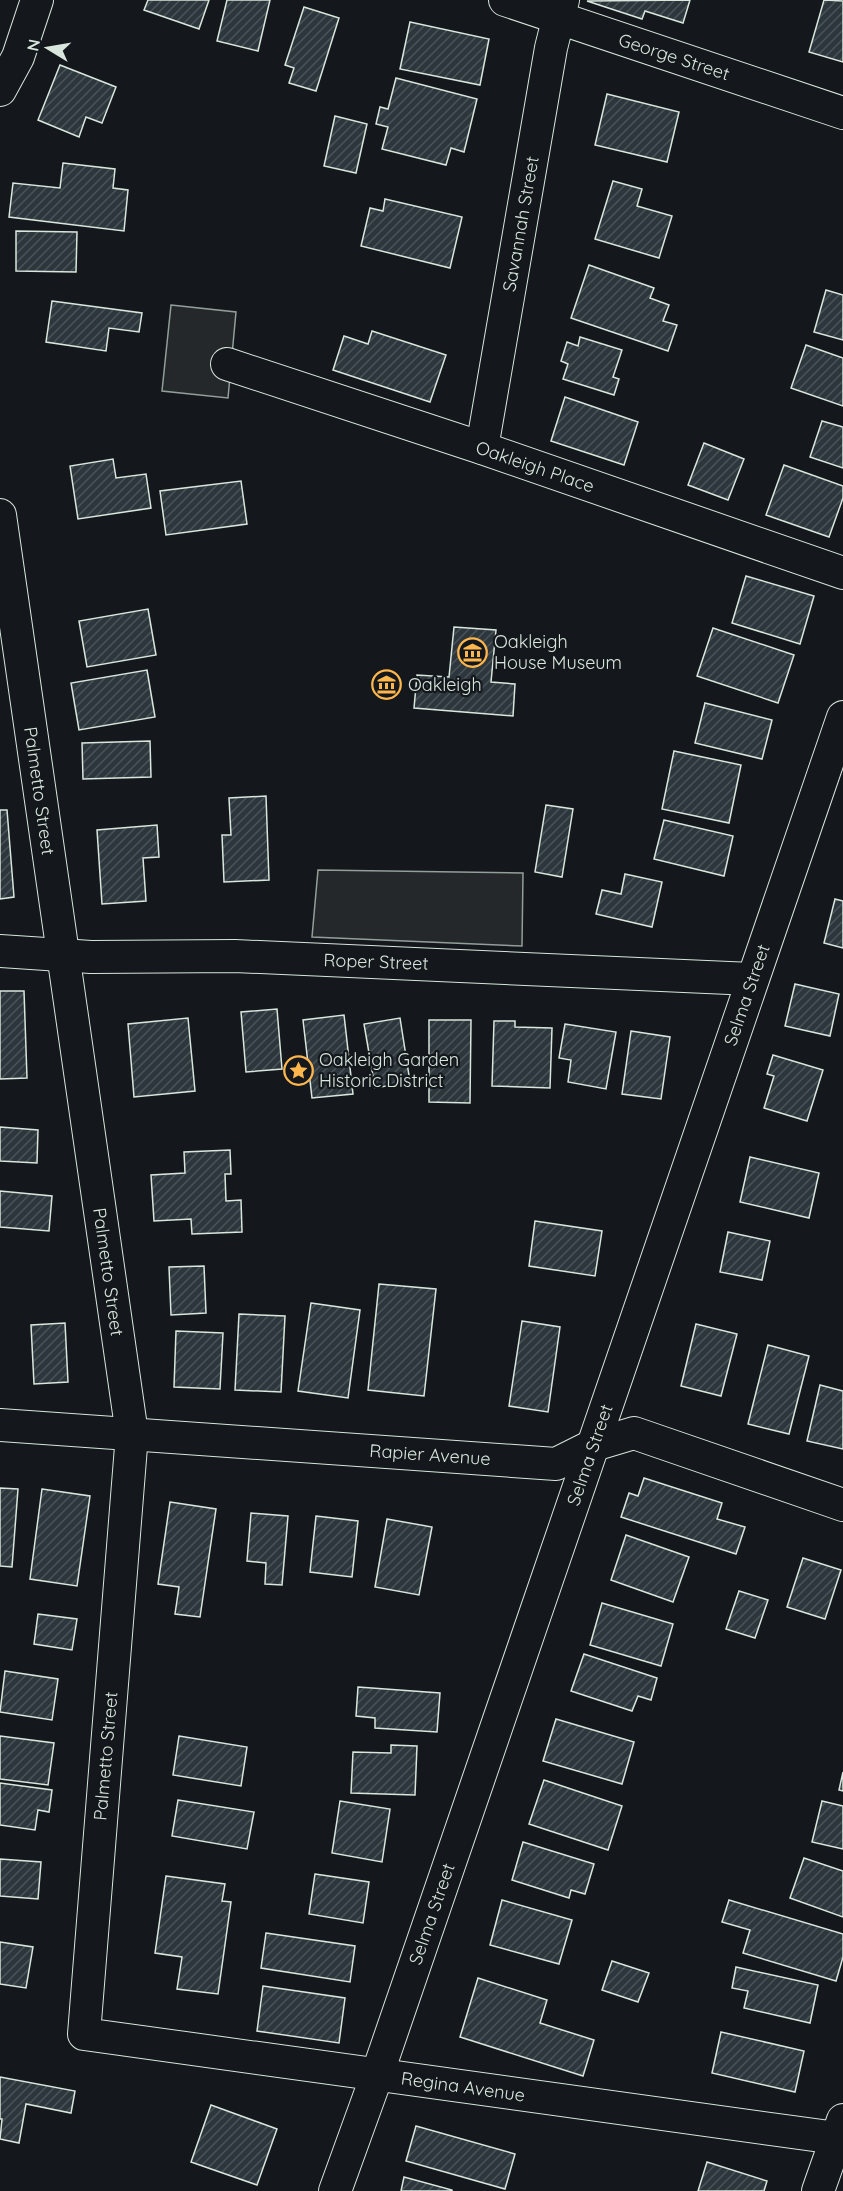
<svg xmlns="http://www.w3.org/2000/svg" width="843" height="2191" viewBox="0 0 843 2191" font-family="Quicksand,sans-serif">
<style>
.parking{fill:#24282b;stroke:#939e99;stroke-width:1.5}
.building{fill:url(#building-hatch);stroke:#d8e6dc;stroke-width:1.5}
.lines{fill:none;stroke-linecap:round;stroke-linejoin:round}
.minor-casing{stroke:#d8e6dc;stroke-width:34}
.minor{stroke:#14181c;stroke-width:32}
.labels{text-anchor:middle;stroke-width:4.5;stroke-linejoin:round;paint-order:stroke}
.street-label{font-size:18px;fill:#d8e6dc;stroke:#14181c}
.poi-label{font-size:18px;fill:#d8e6dc;stroke:#14181c;text-anchor:start}
</style>
<defs>
<pattern id="building-hatch" width="6" height="6" patternUnits="userSpaceOnUse" patternTransform="scale(1.5)"><rect width="6" height="6" fill="#2c363c"/><path d="M-1 1l2-2M0 6l6-6M5 7l2-2" fill="none" stroke="#4a5358"/></pattern>
</defs>
<rect width="100%" height="100%" fill="#14181c"/>
<!-- parking -->
<g class="parking">
<polygon points="171,305 236,312 228,398 162,391"/>
<polygon points="318,870 523,873 522,946 312,937"/>
</g>
<!-- building -->
<g class="building">
<polygon points="148,0 209,0 199,29 144,10"/>
<polygon points="227,0 270,0 258,51 217,41"/>
<polygon points="690,0 683,23 645,11 642,19 587,1"/>
<polygon points="824,0 843,1 843,62 809,52"/>
<polygon points="304,7 339,18 316,91 289,83 294,68 285,65"/>
<polygon points="410,22 489,39 480,85 400,69"/>
<polygon points="60,65 116,87 102,123 86,117 79,137 38,120"/>
<polygon points="396,78 477,99 464,152 451,148 446,165 382,149 388,127 376,124 380,107 388,109"/>
<polygon points="607,94 679,112 667,162 595,145"/>
<polygon points="335,116 367,124 356,173 324,166"/>
<polygon points="63,163 115,169 113,188 128,190 124,231 9,217 13,183 60,188"/>
<polygon points="613,181 642,189 637,206 672,216 659,258 595,239"/>
<polygon points="385,199 462,217 450,268 361,246 370,208 383,211"/>
<polygon points="16,231 77,232 76,272 16,271"/>
<polygon points="589,265 654,288 650,298 669,305 663,321 677,325 668,351 571,318"/>
<polygon points="826,290 843,295 843,340 814,332"/>
<polygon points="52,301 142,313 139,332 109,328 106,351 46,342"/>
<polygon points="372,331 446,355 430,402 333,370 344,336 368,344"/>
<polygon points="580,337 622,350 613,377 619,379 614,395 563,379 568,364 561,361 567,342 578,346"/>
<polygon points="806,345 843,358 843,406 791,388"/>
<polygon points="565,397 638,422 624,465 551,441"/>
<polygon points="822,421 843,427 843,468 810,457"/>
<polygon points="704,443 744,459 728,500 688,485"/>
<polygon points="113,459 116,478 146,474 151,508 78,519 70,466"/>
<polygon points="784,465 843,486 843,498 829,537 766,515"/>
<polygon points="241,481 247,524 166,535 160,491"/>
<polygon points="746,576 814,596 800,644 732,623"/>
<polygon points="148,609 156,655 87,667 79,621"/>
<polygon points="454,627 496,630 491,682 515,684 513,716 414,708 417,675 449,677"/>
<polygon points="713,628 794,655 778,703 697,676"/>
<polygon points="147,670 155,717 79,730 71,683"/>
<polygon points="705,703 772,720 762,759 695,743"/>
<polygon points="150,741 151,777 83,779 82,743"/>
<polygon points="674,751 741,765 729,823 662,809"/>
<polygon points="266,796 269,880 224,882 222,835 231,835 229,798"/>
<polygon points="546,805 573,809 562,877 535,872"/>
<polygon points="0,810 7,810 14,897 0,899"/>
<polygon points="664,820 733,836 724,876 654,859"/>
<polygon points="157,825 159,857 143,858 146,901 102,904 97,830"/>
<polygon points="625,874 662,882 652,927 596,914 602,890 621,894"/>
<polygon points="835,899 843,901 843,948 824,943"/>
<polygon points="795,984 839,994 830,1036 785,1026"/>
<polygon points="0,991 24,991 27,1078 0,1079"/>
<polygon points="277,1009 282,1069 246,1072 241,1012"/>
<polygon points="344,1015 353,1094 312,1098 303,1020"/>
<polygon points="188,1018 195,1091 134,1097 128,1024"/>
<polygon points="400,1018 410,1082 375,1088 364,1024"/>
<polygon points="429,1020 471,1020 470,1103 429,1102"/>
<polygon points="494,1021 515,1021 515,1027 552,1028 550,1088 492,1086"/>
<polygon points="565,1024 616,1032 606,1089 568,1082 571,1060 559,1058"/>
<polygon points="631,1031 670,1037 661,1099 622,1094"/>
<polygon points="773,1055 823,1070 807,1121 764,1108 774,1076 767,1074"/>
<polygon points="0,1127 38,1130 37,1163 0,1161"/>
<polygon points="230,1150 231,1174 225,1174 226,1201 241,1200 242,1232 192,1234 191,1219 154,1221 151,1175 185,1173 184,1152"/>
<polygon points="750,1157 819,1173 809,1218 740,1202"/>
<polygon points="0,1191 52,1196 49,1231 0,1227"/>
<polygon points="535,1221 602,1231 595,1276 529,1266"/>
<polygon points="728,1232 770,1241 762,1280 720,1272"/>
<polygon points="204,1266 206,1313 171,1315 169,1267"/>
<polygon points="379,1284 436,1289 424,1396 368,1390"/>
<polygon points="311,1303 360,1310 348,1398 298,1391"/>
<polygon points="239,1314 285,1316 281,1392 235,1390"/>
<polygon points="522,1321 560,1327 548,1412 509,1406"/>
<polygon points="65,1323 68,1382 34,1384 31,1325"/>
<polygon points="696,1324 737,1334 721,1396 681,1386"/>
<polygon points="176,1331 223,1333 220,1389 174,1387"/>
<polygon points="768,1345 809,1356 789,1434 748,1424"/>
<polygon points="820,1385 843,1391 843,1449 807,1441"/>
<polygon points="644,1478 722,1503 717,1519 745,1527 736,1554 621,1517 629,1493 638,1496"/>
<polygon points="0,1488 18,1489 12,1567 0,1566"/>
<polygon points="42,1489 90,1496 77,1586 30,1579"/>
<polygon points="170,1502 216,1509 200,1617 175,1614 179,1587 158,1584"/>
<polygon points="251,1513 288,1516 282,1585 265,1584 266,1563 247,1561"/>
<polygon points="316,1516 358,1521 352,1577 310,1572"/>
<polygon points="387,1519 432,1527 419,1595 375,1587"/>
<polygon points="626,1535 689,1557 673,1602 611,1580"/>
<polygon points="803,1558 841,1570 825,1619 787,1607"/>
<polygon points="739,1591 768,1600 755,1638 726,1629"/>
<polygon points="602,1603 673,1624 661,1666 590,1645"/>
<polygon points="38,1614 77,1619 72,1650 34,1644"/>
<polygon points="584,1654 657,1678 651,1700 638,1696 632,1711 571,1691"/>
<polygon points="5,1671 58,1679 52,1720 0,1712"/>
<polygon points="358,1687 440,1693 437,1732 375,1728 375,1718 356,1716"/>
<polygon points="556,1719 634,1742 622,1784 543,1761"/>
<polygon points="0,1736 54,1743 48,1785 0,1779"/>
<polygon points="179,1736 247,1747 241,1786 173,1775"/>
<polygon points="391,1745 417,1746 415,1795 351,1793 353,1752 391,1753"/>
<polygon points="843,1772 843,1791 839,1790"/>
<polygon points="544,1780 622,1806 608,1850 529,1824"/>
<polygon points="0,1783 52,1790 49,1812 38,1810 35,1830 0,1825"/>
<polygon points="178,1800 254,1812 247,1849 172,1836"/>
<polygon points="340,1801 390,1809 382,1862 332,1853"/>
<polygon points="822,1801 843,1806 843,1849 812,1842"/>
<polygon points="523,1842 594,1864 585,1894 571,1890 569,1898 512,1880"/>
<polygon points="804,1858 843,1871 843,1917 790,1898"/>
<polygon points="0,1859 41,1862 38,1899 0,1896"/>
<polygon points="315,1874 369,1882 363,1923 309,1914"/>
<polygon points="166,1876 225,1884 222,1901 231,1902 218,1994 177,1989 182,1957 155,1953"/>
<polygon points="502,1900 572,1920 559,1964 490,1945"/>
<polygon points="729,1900 843,1934 843,1957 836,1981 743,1953 750,1930 722,1922"/>
<polygon points="266,1933 355,1946 350,1982 261,1968"/>
<polygon points="0,1942 33,1947 26,1988 0,1984"/>
<polygon points="612,1961 649,1973 638,2002 602,1990"/>
<polygon points="736,1967 818,1985 810,2023 744,2008 748,1991 732,1988"/>
<polygon points="478,1978 547,2000 540,2023 594,2040 583,2076 460,2037"/>
<polygon points="263,1986 345,1998 339,2043 257,2031"/>
<polygon points="721,2032 804,2051 795,2092 712,2073"/>
<polygon points="0,2077 75,2091 71,2113 26,2104 19,2143 0,2139 2,2119 0,2119"/>
<polygon points="211,2105 277,2129 257,2185 191,2162"/>
<polygon points="416,2126 515,2154 505,2189 406,2161"/>
<polygon points="707,2162 767,2181 764,2191 698,2191"/>
<polygon points="404,2177 452,2190 452,2191 401,2191"/>
</g>
<g class="lines">
<defs>
<g id="minor">
<polyline points="505,0 843,113"/>
<polyline points="0,90 18,57 37,0"/>
<polyline points="227,364 482,448 843,573"/>
<polyline points="482,448 551,48 563,0"/>
<polyline points="0,515 132,1434 84,2034 843,2139"/>
<polyline points="0,951 91,957 235,956 752,979"/>
<polyline points="0,1425 556,1464 594,1445 634,1433 843,1505"/>
<polyline points="335,2191 377,2075 843,717"/>
<polyline points="818,2191 843,2120"/>
</g>
</defs>
<!-- minor casing -->
<use href="#minor" class="minor-casing"/>
<!-- minor -->
<use href="#minor" class="minor"/>
</g>
<!-- icons -->
<defs>
<symbol id="museum-ring" viewBox="-11 -11 22 22"><circle r="9.5" fill="#14181c" stroke="#ffb74d" stroke-width="1.5"/><path d="M0-6L6-3V-2H-6V-3ZM-5-1h2V3h-2ZM-1-1h2V3h-2ZM3-1h2V3H3ZM-6 4H6V6H-6Z" fill="#ffb74d"/></symbol>
<symbol id="sight-ring" viewBox="-11 -11 22 22"><circle r="9.5" fill="#14181c" stroke="#ffb74d" stroke-width="1.5"/><path d="M0-6L1.8-2.2L6-1.7L2.9 1.2L3.7 5.4L0 3.3L-3.7 5.4L-2.9 1.2L-6-1.7L-1.8-2.2Z" fill="#ffb74d"/></symbol>
</defs>
<g fill-rule="evenodd">
<use href="#museum-ring" x="456" y="636" width="33" height="33"/>
<use href="#museum-ring" x="370" y="668" width="33" height="33"/>
<use href="#sight-ring" x="282" y="1054" width="33" height="33"/>
</g>
<g class="labels">
<!-- street labels -->
<g class="street-label">
<text transform="translate(674 57) rotate(18)" y="6">George Street</text>
<text transform="translate(521 224) rotate(-80)" y="6">Savannah Street</text>
<text transform="translate(535 467) rotate(19)" y="6">Oakleigh Place</text>
<text transform="translate(39 791) rotate(82)" y="6">Palmetto Street</text>
<text transform="translate(376 962) rotate(2)" y="6">Roper Street</text>
<text transform="translate(747 995) rotate(-71)" y="6">Selma Street</text>
<text transform="translate(108 1272) rotate(82)" y="6">Palmetto Street</text>
<text transform="translate(430 1455) rotate(4)" y="6">Rapier Avenue</text>
<text transform="translate(590 1455) rotate(-71)" y="6">Selma Street</text>
<text transform="translate(106 1756) rotate(-85)" y="6">Palmetto Street</text>
<text transform="translate(432 1914) rotate(-71)" y="6">Selma Street</text>
<text transform="translate(463 2087) rotate(8)" y="6">Regina Avenue</text>
</g>
<!-- poi labels -->
<g class="poi-label">
<text x="494" y="648">Oakleigh<tspan x="494" dy="21">House Museum</tspan></text>
<text x="408" y="691">Oakleigh</text>
<text x="319" y="1066">Oakleigh Garden<tspan x="319" dy="21">Historic District</tspan></text>
</g>
</g>
<!-- north arrow -->
<g transform="translate(48 48) rotate(281)" stroke="#14181c" stroke-width="4.5" paint-order="stroke">
<path d="M0-4.5L10 22L0 15L-10 22Z" fill="#d8e6dc"/>
<text y="-9" font-size="16" font-weight="bold" text-anchor="middle" fill="#d8e6dc">N</text>
</g>
</svg>
